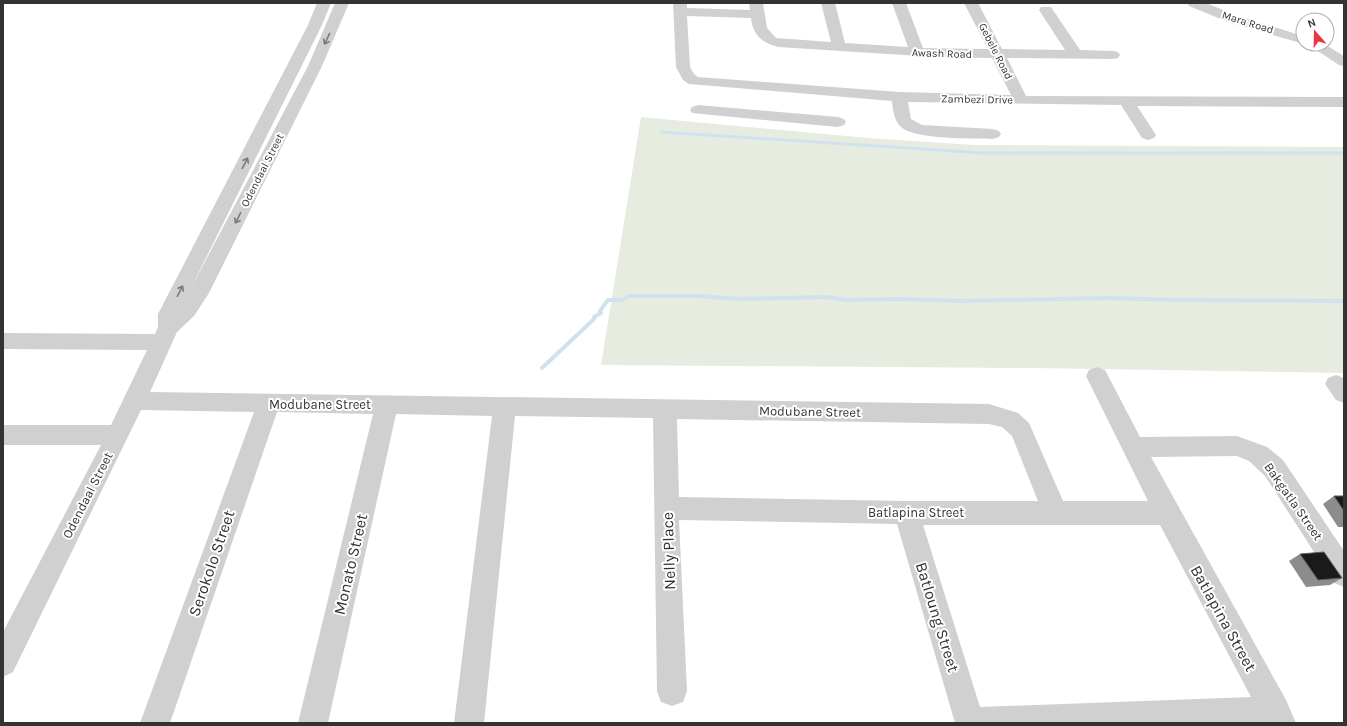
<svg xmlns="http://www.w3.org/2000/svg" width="1347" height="726" viewBox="0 0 1347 726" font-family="Karla,sans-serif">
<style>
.green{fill:#e6ecdf}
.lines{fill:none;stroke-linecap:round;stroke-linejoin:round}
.stream-far1{stroke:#cfe2ee;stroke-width:3}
.stream{stroke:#cfe2ee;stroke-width:4}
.minor{fill:#d0d0d0;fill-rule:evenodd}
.wall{fill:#8c8c8c}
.building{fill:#1a1a1a;stroke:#5f5f5f}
.oneway{stroke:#7a7a7a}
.labels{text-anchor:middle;stroke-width:4;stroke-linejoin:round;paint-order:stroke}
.far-street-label{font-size:11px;fill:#333;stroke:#fff}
.street-label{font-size:13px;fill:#333;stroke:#fff}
.near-street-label{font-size:16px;fill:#333;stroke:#fff}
</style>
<rect width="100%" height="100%" fill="#fff"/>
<!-- green -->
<polygon class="green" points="641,117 868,138 974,145 1344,147 1344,373 1032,368 601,365"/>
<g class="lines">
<!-- stream-far1 -->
<polyline class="stream-far1" points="662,132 983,153 1344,153"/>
<!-- stream -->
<polyline class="stream" points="542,368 594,319 594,317 601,313 600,311 608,300 622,300 630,296 698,296 740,299 826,297 845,300 899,299 962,301 1109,298 1176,300 1344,301"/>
<!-- minor -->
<g class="minor">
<path d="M317 3H331L322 25 190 290 308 66 335 3H349L322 66 209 293 194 316 177 332 150 392 989 404 1018 413 1029 423 1063 501H1148L1086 376 1089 370 1097 367 1105 370 1140 437 1237 436 1267 447 1283 460 1344 551V587L1334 583 1265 476 1249 461 1237 456 1151 457 1286 700 1296 723H955L897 524 679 520 687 691 683 702 672 706 661 702 657 691 653 418 515 416 484 723H454L492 416 396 414 328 723H298L373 414 277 412 170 723H140L254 412 141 410 13 672 3 677V632L101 445H3V425H111L147 350 3 349V333L155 334 158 327V314L308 25ZM677 419 989 424 1002 427 1012 436 1038 501H906L679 497ZM923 525H1160L1251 697 980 707Z"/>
<path d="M673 3H687V8L750 10 749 3H763L767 28 776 38 831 42 821 3H835L845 43 908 47 892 3H906L923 48 988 49 964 3H978L1002 49 1065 50 1039 10 1041 7H1051L1080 50 1113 51 1118 52 1120 55 1118 58 1113 59 1007 58 1026 96 1344 97V107L1137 106 1156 135 1154 138 1148 140 1142 138 1121 105 908 102 911 119 922 125 993 129 999 131 1001 134 999 137 993 139C973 138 915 140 901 127 894 120 893 111 892 101L689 84 683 80 676 67ZM687 16 751 18C753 35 762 43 778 47L935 57 992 58 1011 95 899 92 698 77 694 74 690 67Z"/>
<polygon points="1187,3 1206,3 1238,16 1303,36 1304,44 1228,22 1189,6"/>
<polygon points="1307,44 1324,44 1344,56 1344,66 1339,65"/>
<polygon points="698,105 838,117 844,119 846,122 844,125 838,127 692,113 690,110 692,107"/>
<polygon points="1336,375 1344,378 1344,403 1336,400 1325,384 1328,378"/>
</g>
</g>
<!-- wall -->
<g class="wall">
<polygon points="1334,496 1344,496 1344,527 1338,527 1323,504"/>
<polygon points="1300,554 1342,578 1330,585 1306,587 1289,561"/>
</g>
<!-- building -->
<g class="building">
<polygon points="1334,496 1344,496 1344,511"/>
<polygon points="1324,552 1342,578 1318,580 1300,554"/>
</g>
<!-- one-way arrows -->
<defs><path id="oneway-shaft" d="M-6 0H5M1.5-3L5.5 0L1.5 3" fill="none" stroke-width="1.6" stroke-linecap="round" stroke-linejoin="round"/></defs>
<g class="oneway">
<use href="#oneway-shaft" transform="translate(327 39) rotate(115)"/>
<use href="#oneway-shaft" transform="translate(245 163) rotate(-63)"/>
<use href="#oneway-shaft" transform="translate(238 218) rotate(117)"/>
<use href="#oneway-shaft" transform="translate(180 291) rotate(-63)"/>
</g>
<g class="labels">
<!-- far-street labels -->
<g class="far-street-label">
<text transform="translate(1248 22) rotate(17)" y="4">Mara Road</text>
<text transform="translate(996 51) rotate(63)" y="4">Gebele Road</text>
<text transform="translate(942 53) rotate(2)" y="4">Awash Road</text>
<text transform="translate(977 99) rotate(1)" y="4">Zambezi Drive</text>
<text transform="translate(262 170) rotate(-63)" y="4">Odendaal Street</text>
</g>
<!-- street labels -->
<g class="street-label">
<text x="320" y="409">Modubane Street</text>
<text transform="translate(810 411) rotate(1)" y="5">Modubane Street</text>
<text transform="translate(87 495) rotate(-63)" y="5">Odendaal Street</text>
<text transform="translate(1294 501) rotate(55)" y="5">Bakgatla Street</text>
<text x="916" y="517">Batlapina Street</text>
</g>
<!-- near-street labels -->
<g class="near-street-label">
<text transform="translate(668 551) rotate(-92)" y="6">Nelly Place</text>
<text transform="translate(211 563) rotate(-71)" y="6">Serokolo Street</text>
<text transform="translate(350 564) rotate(-77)" y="6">Monato Street</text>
<text transform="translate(938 617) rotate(73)" y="6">Batloung Street</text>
<text transform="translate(1224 618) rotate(61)" y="6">Batlapina Street</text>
</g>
</g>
<!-- border -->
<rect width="1347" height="726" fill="none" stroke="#333333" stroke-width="8"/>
<!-- north arrow -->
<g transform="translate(1315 32) rotate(340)"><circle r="19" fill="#ffffff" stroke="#adadad"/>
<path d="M0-3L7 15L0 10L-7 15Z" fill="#e63946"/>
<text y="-6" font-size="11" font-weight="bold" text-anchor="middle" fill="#333333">N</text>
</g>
</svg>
